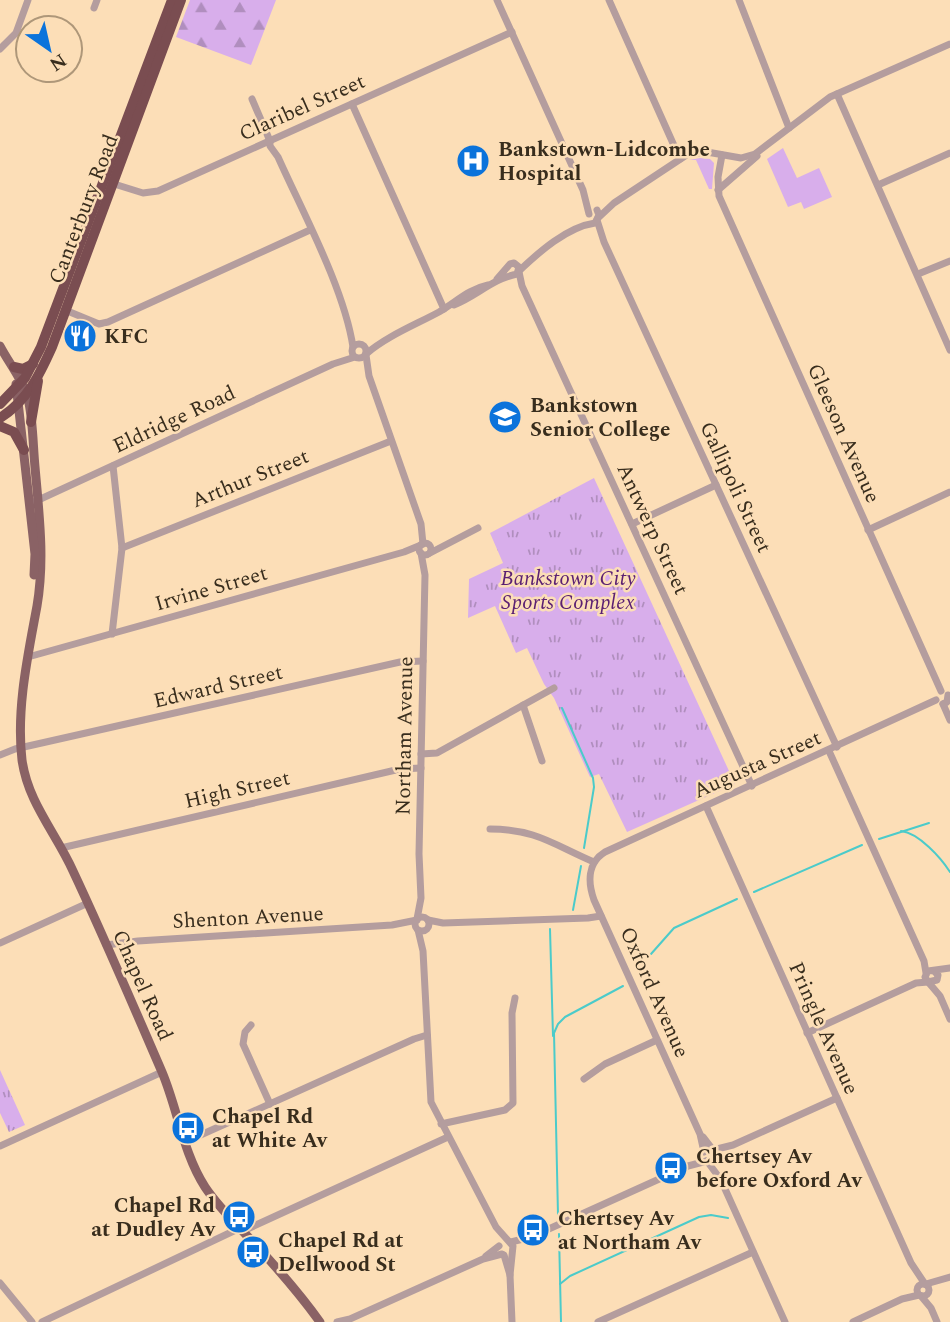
<svg xmlns="http://www.w3.org/2000/svg" width="950" height="1322" viewBox="0 0 950 1322" font-family="Spectral,serif">
<style>
.grass{fill:#d8aeeb}
.forest{fill:url(#forest-firs)}
.park{fill:url(#park-tufts)}
.lines{fill:none;stroke-linecap:round;stroke-linejoin:round}
.stream{stroke:#4bcbca;stroke-width:2}
.minor{stroke:#b49d9e;stroke-width:7}
.major{stroke:#8a6265;stroke-width:9}
.highway{stroke:#7a4d51;stroke-width:10}
.labels{text-anchor:middle;stroke-width:5;stroke-linejoin:round;paint-order:stroke}
.street-label{font-size:21px;fill:#382d1d;stroke:#fcdeb7}
.poi-label{font-size:21px;font-weight:bold;fill:#382d1d;stroke:#fcdeb7;text-anchor:start}
.park-label{font-size:21px;font-style:italic;fill:#5b2072;stroke:#fcdeb7}
</style>
<defs>
<pattern id="forest-firs" width="22" height="20" patternUnits="userSpaceOnUse" patternTransform="scale(1.75)"><rect width="22" height="20" fill="#d8aeeb"/><path d="M5 1l3.5 6h-7zM16 11l3.5 6h-7z" fill="#b08ebe"/></pattern>
<pattern id="park-tufts" width="24" height="20" patternUnits="userSpaceOnUse" patternTransform="scale(1.75)"><rect width="24" height="20" fill="#d8aeeb"/><path d="M3 7l-1-3M5 7V3M7 7l1-3M15 17l-1-3M17 17v-4M19 17l1-3" fill="none" stroke="#b08ebe"/></pattern>
</defs>
<rect width="100%" height="100%" fill="#fcdeb7"/>
<!-- grass -->
<g class="grass">
<polygon points="783,148 797,178 819,168 832,197 804,209 801,202 788,207 767,159"/>
<polygon points="700,158 710,159 714,163 712,189 709,189 696,160 689,160"/>
</g>
<!-- forest -->
<polygon class="forest" points="190,0 276,0 251,65 176,37"/>
<!-- park -->
<g class="park">
<polygon points="594,478 735,784 627,832 599,774 590,777 554,698 544,684 527,648 516,653 495,606 468,618 469,579 503,563 490,533"/>
<polygon points="0,1070 25,1125 9,1132 0,1113"/>
</g>
<g class="lines">
<!-- stream -->
<g class="stream">
<polyline points="562,708 593,778 594,787 584,848"/>
<path d="M901 831C919 833 941 858 950 872"/>
<polyline points="879,839 929,823"/>
<polyline points="754,892 862,845"/>
<polyline points="573,910 581,866"/>
<polyline points="550,929 553,1036"/>
<polyline points="651,954 674,928 737,899"/>
<polyline points="558,1215 554,1033 558,1024 565,1017 623,986"/>
<polyline points="559,1234 561,1322"/>
<polyline points="560,1284 570,1276 699,1217 711,1215 728,1218"/>
</g>
<!-- minor -->
<g class="minor">
<polyline points="497,0 583,190 589,214"/>
<polyline points="609,0 680,159"/>
<polyline points="739,0 789,128"/>
<polyline points="94,8 97,0"/>
<polyline points="0,49 16,33 28,0"/>
<polyline points="837,94 950,350"/>
<path d="M252 99 270 141V146L278 157C303 213 344 288 353 347"/>
<polyline points="352,104 444,309"/>
<polyline points="722,155 718,177 719,196 941,691"/>
<polyline points="111,183 143,193 158,191 512,32"/>
<polyline points="878,185 950,153"/>
<polyline points="718,190 757,156"/>
<polyline points="598,218 614,203 688,154 707,152 741,158 755,154 830,97 950,44"/>
<polyline points="597,220 604,242 837,747"/>
<path d="M519 271C539 252 567 227 595 223L599 215 597 210"/>
<polyline points="519,272 522,286 752,786"/>
<polyline points="918,274 950,261"/>
<path d="M454 305C477 296 492 279 517 274L519 267 514 263 510 264 497 279"/>
<polyline points="65,310 99,324 108,322 310,230"/>
<circle cx="359" cy="351" r="7"/>
<path d="M366 354C387 336 415 325 439 312 456 302 469 289 488 285"/>
<polyline points="366,355 369,376 421,524 423,544"/>
<polyline points="34,502 333,364 355,357"/>
<polyline points="632,524 716,485"/>
<polyline points="868,530 950,492"/>
<circle cx="425" cy="549" r="6"/>
<polyline points="122,548 391,441"/>
<polyline points="430,553 478,528"/>
<polyline points="112,634 122,548 113,466"/>
<polyline points="28,657 404,552 421,545"/>
<polyline points="943,704 950,720"/>
<polyline points="943,704 947,702 948,695"/>
<polyline points="523,705 542,761"/>
<polyline points="829,751 924,961 926,973"/>
<polyline points="421,754 437,753 554,688"/>
<polyline points="0,755 15,749 400,662 423,661"/>
<polyline points="706,806 911,1263 925,1284"/>
<path d="M490 829C536 829 554 845 594 862"/>
<polyline points="61,848 400,769 421,768"/>
<circle cx="422" cy="924" r="7"/>
<polyline points="417,919 421,898 419,854 425,575 421,553"/>
<polyline points="428,920 443,923 588,918 601,916"/>
<polyline points="418,930 423,951 431,1102 496,1227 513,1246 510,1275"/>
<polyline points="0,943 88,903"/>
<polyline points="106,945 138,941 392,925 417,920"/>
<polyline points="934,971 938,975 937,980 928,982 925,977 928,971 950,968"/>
<polyline points="929,983 940,996 950,1019"/>
<polyline points="251,1025 245,1032 243,1044 270,1104"/>
<polyline points="807,1033 916,983 928,982"/>
<polyline points="584,1079 605,1064 657,1040"/>
<polyline points="441,1124 505,1110 513,1103 512,1013 515,998"/>
<polyline points="703,1137 716,1154 713,1161 706,1161"/>
<polyline points="185,1142 414,1039 427,1035"/>
<polyline points="0,1146 162,1072"/>
<polyline points="713,1150 733,1145 837,1098"/>
<path d="M704 1152 700 1134 594 900C588 883 587 863 605 852L936 700"/>
<polyline points="707,1161 721,1180 785,1322"/>
<polyline points="243,1231 448,1137"/>
<polyline points="511,1242 531,1237 688,1166 707,1161"/>
<polyline points="504,1255 510,1275 512,1322"/>
<polyline points="486,1256 499,1246"/>
<polyline points="0,1283 32,1322"/>
<circle cx="923" cy="1290" r="6"/>
<polyline points="926,1284 950,1277"/>
<polyline points="921,1296 931,1308 937,1322"/>
<polyline points="42,1322 240,1228"/>
<polyline points="337,1322 350,1319 483,1259 502,1254"/>
<polyline points="598,1322 753,1252"/>
<polyline points="853,1322 902,1299 919,1295"/>
</g>
<!-- major -->
<g class="major">
<path d="M0 346C10 365 24 381 29 403 33 423 33 446 35 467 39 514 45 559 37 606 28 655 16 709 22 760 28 803 56 833 73 871 104 937 133 1005 162 1072 178 1110 183 1153 205 1187 219 1208 238 1226 255 1244 278 1269 300 1294 320 1322"/>
<polyline points="16,384 35,554 34,575"/>
</g>
<!-- highway -->
<g class="highway">
<polyline points="14,367 23,369 33,364"/>
<polyline points="0,404 25,378 41,347 172,0"/>
<path d="M0 418C27 401 39 376 52 347L181 0"/>
<polyline points="31,422 38,381"/>
<polyline points="0,426 14,432 24,450"/>
</g>
</g>
<!-- icons -->
<defs>
<symbol id="hospital-disc" viewBox="-11 -11 22 22"><circle r="9.5" fill="#0b73db" stroke="#fcdeb7"/><path d="M-5-5h3v3.5h4V-5h3V5h-3V1.5h-4V5h-3Z" fill="#fff"/></symbol>
<symbol id="restaurant-disc" viewBox="-11 -11 22 22"><circle r="9.5" fill="#0b73db" stroke="#fcdeb7"/><path d="M-5-6h1v4h1v-4h1v4h1v-4h1v5L-1.5 .5V6h-2V.5L-5-1ZM5-6V6H3V1.5H1.5Q1.5-4 5-6Z" fill="#fff"/></symbol>
<symbol id="school-disc" viewBox="-11 -11 22 22"><circle r="9.5" fill="#0b73db" stroke="#fcdeb7"/><path d="M0-5L7-2L0 1L-7-2ZM-4 1L0 2.5L4 1V4Q0 6-4 4Z" fill="#fff"/></symbol>
<symbol id="bus-disc" viewBox="-11 -11 22 22"><circle r="9.5" fill="#0b73db" stroke="#fcdeb7"/><path d="M-5-6H5V4H4V6H2V4H-2V6H-4V4H-5ZM-3.5-4V0h7V-4ZM-3.5 1.2v1.5H-2V1.2ZM2 1.2v1.5H3.5V1.2Z" fill="#fff"/></symbol>
</defs>
<g fill-rule="evenodd">
<use href="#hospital-disc" x="454" y="142" width="38" height="38"/>
<use href="#restaurant-disc" x="61" y="317" width="38" height="38"/>
<use href="#school-disc" x="486" y="398" width="38" height="38"/>
<use href="#bus-disc" x="169" y="1109" width="38" height="38"/>
<use href="#bus-disc" x="652" y="1149" width="38" height="38"/>
<use href="#bus-disc" x="220" y="1198" width="38" height="38"/>
<use href="#bus-disc" x="514" y="1211" width="38" height="38"/>
<use href="#bus-disc" x="234" y="1233" width="38" height="38"/>
</g>
<g class="labels">
<!-- street labels -->
<g class="street-label">
<text transform="translate(302 107) rotate(-24)" y="7">Claribel Street</text>
<text transform="translate(83 209) rotate(-69)" y="7">Canterbury Road</text>
<text transform="translate(174 419) rotate(-25)" y="7">Eldridge Road</text>
<text transform="translate(844 433) rotate(66)" y="7">Gleeson Avenue</text>
<text transform="translate(250 478) rotate(-22)" y="7">Arthur Street</text>
<text transform="translate(736 487) rotate(65)" y="7">Gallipoli Street</text>
<text transform="translate(653 529) rotate(65)" y="7">Antwerp Street</text>
<text transform="translate(211 588) rotate(-16)" y="7">Irvine Street</text>
<text transform="translate(218 686) rotate(-13)" y="7">Edward Street</text>
<text transform="translate(404 736) rotate(-89)" y="7">Northam Avenue</text>
<text transform="translate(757 764) rotate(-24)" y="7">Augusta Street</text>
<text transform="translate(237 789) rotate(-13)" y="7">High Street</text>
<text transform="translate(248 917) rotate(-3)" y="7">Shenton Avenue</text>
<text transform="translate(143 985) rotate(66)" y="7">Chapel Road</text>
<text transform="translate(655 992) rotate(66)" y="7">Oxford Avenue</text>
<text transform="translate(824 1028) rotate(66)" y="7">Pringle Avenue</text>
</g>
<!-- poi labels -->
<g class="poi-label">
<text x="498" y="156">Bankstown-Lidcombe<tspan x="498" dy="24">Hospital</tspan></text>
<text x="104" y="343">KFC</text>
<text x="530" y="412">Bankstown<tspan x="530" dy="24">Senior College</tspan></text>
<text x="212" y="1123">Chapel Rd<tspan x="212" dy="24">at White Av</tspan></text>
<text x="696" y="1163">Chertsey Av<tspan x="696" dy="24">before Oxford Av</tspan></text>
<text x="215" y="1212" text-anchor="end">Chapel Rd<tspan x="215" dy="24">at Dudley Av</tspan></text>
<text x="558" y="1225">Chertsey Av<tspan x="558" dy="24">at Northam Av</tspan></text>
<text x="278" y="1247">Chapel Rd at<tspan x="278" dy="24">Dellwood St</tspan></text>
</g>
<!-- park labels -->
<g class="park-label">
<text x="568" y="585">Bankstown City<tspan x="568" dy="24">Sports Complex</tspan></text>
</g>
</g>
<!-- north arrow -->
<g transform="translate(49 49) rotate(146)"><circle r="33" fill="#fcdeb7" stroke="#ae9779" stroke-width="2"/>
<path d="M0-5L12 26L0 18L-12 26Z" fill="#0b73db"/>
<text y="-10" font-size="19" font-weight="bold" text-anchor="middle" fill="#382d1d">N</text>
</g>
</svg>
